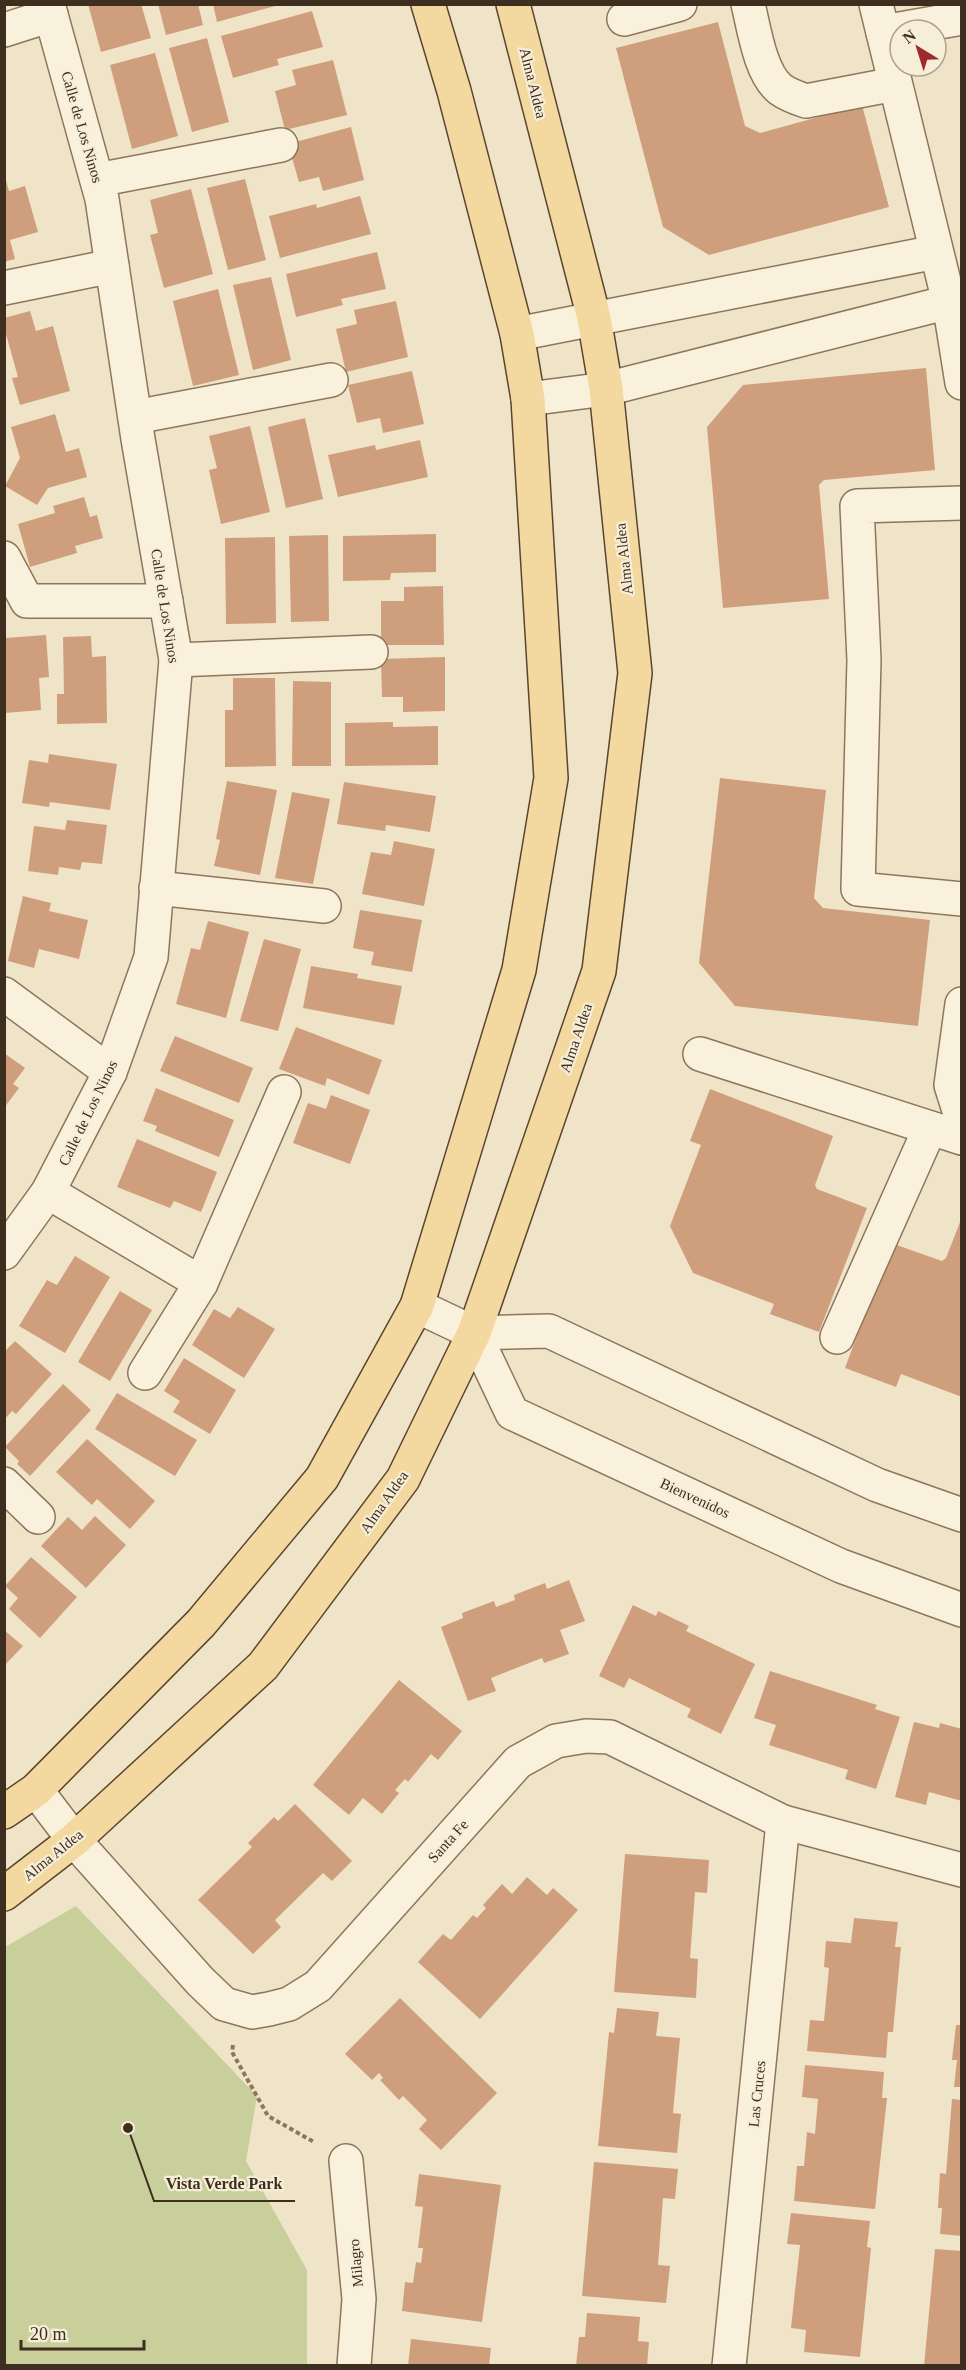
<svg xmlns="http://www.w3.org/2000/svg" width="966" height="2370" viewBox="0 0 966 2370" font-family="Georgia,serif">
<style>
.green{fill:#c9cf9b}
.building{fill:#cf9f7d}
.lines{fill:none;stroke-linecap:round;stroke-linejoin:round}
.minor-casing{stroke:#8d765c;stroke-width:36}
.major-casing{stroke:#5b4430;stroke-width:36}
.path{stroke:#8d765c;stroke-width:4;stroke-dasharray:4.5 3;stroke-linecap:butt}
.minor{stroke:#faf1dc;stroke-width:33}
.major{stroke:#f3d9a0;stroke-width:33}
.labels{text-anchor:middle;stroke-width:4.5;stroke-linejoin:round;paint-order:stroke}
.street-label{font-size:15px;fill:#3d2e20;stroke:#f7eed8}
.leader{fill:none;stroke:#3d2e20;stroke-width:2}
.callout-dot{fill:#3d2e20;stroke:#f7eed8;stroke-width:2}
.callout-label{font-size:16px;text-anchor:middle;font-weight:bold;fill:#3d2e20;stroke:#f7eed8;stroke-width:4.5;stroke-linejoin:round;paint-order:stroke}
</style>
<rect width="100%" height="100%" fill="#f0e4c8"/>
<!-- green -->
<polygon class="green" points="76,1906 257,2096 246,2161 307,2270 307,2365 5,2365 5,1947"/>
<!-- building -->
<g class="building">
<polygon points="88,4 141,4 151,38 101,52"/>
<polygon points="158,4 198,4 203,25 166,35"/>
<polygon points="213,4 279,4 279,5 217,22"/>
<polygon points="312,11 323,47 277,59 279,65 233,78 221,36"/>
<polygon points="718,22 745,126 760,133 862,105 889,207 709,255 663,227 616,48"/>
<polygon points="207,38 229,122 192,132 169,48"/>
<polygon points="155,53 178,136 132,149 110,65"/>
<polygon points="333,60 347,115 285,130 275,91 296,85 292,70"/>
<polygon points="351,127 364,180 323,191 319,177 299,182 288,144"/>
<polygon points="5,177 9,191 25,186 38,232 10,240 15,259 4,262"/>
<polygon points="245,179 266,260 228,270 207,188"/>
<polygon points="191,189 213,274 164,288 150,235 158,233 150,200"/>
<polygon points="360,196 371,234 280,258 269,216 316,204 317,208"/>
<polygon points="377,252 386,289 341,299 343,305 296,317 286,274"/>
<polygon points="271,277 291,360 253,370 233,285"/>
<polygon points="218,289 239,375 193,386 173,301"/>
<polygon points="396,301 408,357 346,372 336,329 357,324 354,310"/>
<polygon points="30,311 36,331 53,326 70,391 20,405 12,378 18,377 4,327 4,318"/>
<polygon points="926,368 935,470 824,480 819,485 829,599 723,608 707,427 743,385"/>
<polygon points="412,371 424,424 383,433 380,418 357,423 348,385"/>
<polygon points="55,414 66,452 79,448 87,477 48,488 37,505 5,486 20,458 11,427"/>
<polygon points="305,418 323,499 286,508 268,427"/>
<polygon points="250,426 270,512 221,524 209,470 217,468 209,436"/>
<polygon points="420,440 428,477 338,497 328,455 375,445 376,450"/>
<polygon points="84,497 90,517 97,515 103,538 75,546 77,553 30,567 18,524 55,513 53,506"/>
<polygon points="436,534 436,572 391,573 390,580 343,581 343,536"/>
<polygon points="328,535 329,621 291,622 289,536"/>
<polygon points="275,537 276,623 226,624 225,538"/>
<polygon points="443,586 444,645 381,645 381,601 404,601 404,587"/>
<polygon points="46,635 49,677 39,678 41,710 5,713 5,638"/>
<polygon points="91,636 92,657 106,656 107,723 57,724 57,694 64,694 63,637"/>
<polygon points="445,657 445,711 403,712 403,697 382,697 381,659"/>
<polygon points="233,678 275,678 276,766 225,767 225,710 233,710"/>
<polygon points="293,681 331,682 331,766 292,766"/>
<polygon points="393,722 393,727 438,726 438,765 345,766 345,723"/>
<polygon points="49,754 117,764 110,810 50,802 49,807 22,803 29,760 48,763"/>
<polygon points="720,778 826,790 814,898 823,908 930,920 918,1026 735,1006 699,963"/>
<polygon points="227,781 277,790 260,875 214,866 220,840 216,839"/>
<polygon points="344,782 436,796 430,832 386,825 385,831 337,824"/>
<polygon points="292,792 330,799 313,884 275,878"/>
<polygon points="67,820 107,825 102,864 82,862 80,870 59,867 58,875 28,871 34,826 65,830"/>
<polygon points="394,841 435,849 424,906 362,894 371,852 391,855"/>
<polygon points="23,896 51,903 49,911 88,920 79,959 39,949 34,968 8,961"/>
<polygon points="360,910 422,920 412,972 371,965 374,952 353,948"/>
<polygon points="208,921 249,932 226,1018 176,1004 191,948 200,950"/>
<polygon points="264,939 301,949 278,1031 240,1021"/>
<polygon points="311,966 358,974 357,978 402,986 394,1025 303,1008"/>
<polygon points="296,1027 382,1060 369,1095 327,1078 325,1086 279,1069"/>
<polygon points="175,1036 253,1068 239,1103 160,1071"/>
<polygon points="4,1053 25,1068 13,1084 19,1088 4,1108"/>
<polygon points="156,1088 234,1120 219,1157 155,1131 157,1126 143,1121"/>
<polygon points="710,1089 833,1136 815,1185 817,1189 867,1208 819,1332 770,1314 774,1304 693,1273 670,1226 701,1145 690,1141"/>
<polygon points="331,1095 370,1110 350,1164 293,1143 308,1103 326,1109"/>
<polygon points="137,1139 217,1172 201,1212 174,1201 170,1208 117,1187"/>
<polygon points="962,1217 962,1397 901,1374 896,1387 845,1368 891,1243 942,1261 946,1258"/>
<polygon points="75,1256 110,1277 65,1353 19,1326 47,1280 57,1285"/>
<polygon points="120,1291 152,1310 110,1381 78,1362"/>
<polygon points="238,1307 275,1329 244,1378 192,1345 214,1309 230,1318"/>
<polygon points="15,1341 52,1374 16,1414 12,1411 4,1420 4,1352"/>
<polygon points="184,1358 236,1390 210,1434 173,1412 180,1401 164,1391"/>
<polygon points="63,1384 91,1410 30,1476 17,1464 19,1461 5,1447"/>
<polygon points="117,1393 197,1440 175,1476 95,1429"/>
<polygon points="87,1439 155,1501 130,1529 97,1499 92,1505 56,1472"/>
<polygon points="95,1516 126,1545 86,1588 41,1546 68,1517 82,1530"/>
<polygon points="31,1557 77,1597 40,1638 9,1609 18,1598 5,1586"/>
<polygon points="569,1580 585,1621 560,1630 569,1654 544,1663 542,1658 491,1678 496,1691 468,1701 441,1627 463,1618 462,1613 494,1601 496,1607 515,1600 514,1595 545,1583 547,1589"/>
<polygon points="633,1605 656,1616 658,1611 689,1626 686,1631 755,1664 721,1734 687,1717 691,1709 629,1678 624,1688 599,1676"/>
<polygon points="4,1630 23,1646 4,1666"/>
<polygon points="770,1671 877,1705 875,1709 900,1717 876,1789 845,1779 848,1770 769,1745 776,1725 754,1718"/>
<polygon points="399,1680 462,1731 438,1760 431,1754 408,1782 405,1779 395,1790 399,1793 382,1814 363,1798 349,1815 313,1785"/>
<polygon points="914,1722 939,1728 940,1723 962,1729 962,1801 929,1792 926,1805 895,1797"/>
<polygon points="295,1804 352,1861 332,1881 323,1873 275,1920 281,1927 253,1954 198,1900 252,1847 248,1843 274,1817 278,1821"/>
<polygon points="625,1854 709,1860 707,1893 695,1892 690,1958 698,1959 696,1998 614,1992"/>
<polygon points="527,1877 547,1895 553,1888 578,1910 480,2019 418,1962 443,1934 451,1940 473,1915 477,1918 486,1908 483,1905 502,1884 512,1894"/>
<polygon points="854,1918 898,1922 895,1947 901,1947 893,2032 888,2032 886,2058 807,2051 810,2020 824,2021 829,1968 824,1967 826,1941 851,1943"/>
<polygon points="400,1998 497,2093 441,2150 419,2129 427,2120 403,2096 399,2100 380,2080 383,2078 379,2073 372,2080 345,2054"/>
<polygon points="617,2008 659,2012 656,2036 680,2038 673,2113 681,2114 677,2153 598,2146 609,2032 614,2033"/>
<polygon points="956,2025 962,2025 962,2087 954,2087 957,2060 952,2060"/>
<polygon points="805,2065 884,2072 882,2098 887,2098 875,2209 794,2201 797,2166 804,2166 807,2132 815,2134 818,2099 802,2097"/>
<polygon points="952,2099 962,2100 962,2236 940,2234 942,2208 938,2208 940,2173 946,2174"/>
<polygon points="594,2162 678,2169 675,2199 663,2198 658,2265 670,2266 666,2303 582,2296"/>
<polygon points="419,2174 501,2185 482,2322 402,2311 405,2282 413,2283 416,2262 421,2263 423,2248 418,2248 423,2207 415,2206"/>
<polygon points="791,2213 870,2221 867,2247 871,2248 860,2357 804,2352 806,2330 791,2328 800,2245 787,2244"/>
<polygon points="935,2249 962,2251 962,2366 924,2366"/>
<polygon points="587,2313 640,2317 638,2341 649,2342 647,2366 576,2366 579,2337 585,2337"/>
<polygon points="411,2339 491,2348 489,2366 408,2366"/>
</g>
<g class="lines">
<defs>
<g id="minor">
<path d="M748 4C754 28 760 73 780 89 788 95 797 98 806 101L895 84"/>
<polyline points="876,4 949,302 962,383"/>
<polyline points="624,19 680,4"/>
<polyline points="4,30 51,15"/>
<polyline points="883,32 962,18"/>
<polyline points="97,180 281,145"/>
<polyline points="4,288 112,266"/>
<polyline points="517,334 936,252"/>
<polyline points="528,399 606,389 949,302"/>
<polyline points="135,417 331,380"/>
<polyline points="962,503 857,506 864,660 858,889 962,899"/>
<polyline points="4,558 27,601 166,601"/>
<polyline points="176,660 371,652"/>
<polyline points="156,888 324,906"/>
<polyline points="4,994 110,1072"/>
<polyline points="962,1004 951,1085 962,1120"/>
<polyline points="700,1054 962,1138"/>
<polyline points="48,1192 201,1283"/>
<polyline points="4,1253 48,1192 110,1072 151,957 176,660 138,439 102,199 48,4"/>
<polyline points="417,1306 474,1333 549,1331 877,1485 962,1515"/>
<polyline points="474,1333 512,1413 841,1566 962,1610"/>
<polyline points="837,1337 930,1128"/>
<polyline points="145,1373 201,1283 284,1092"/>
<polyline points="4,1484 38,1517"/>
<polyline points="36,1790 74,1840 200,1981 224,2004 252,2012 269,2009 289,2004 318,1986 518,1762 556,1741 586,1736 610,1737 783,1822 962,1870"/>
<polyline points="346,2161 359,2299 354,2366"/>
<polyline points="729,2366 783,1822"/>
</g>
<g id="major">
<polyline points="4,1812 36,1790 201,1623 322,1478 417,1306 519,970 551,778 528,399 517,334 454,91 428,4"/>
<polyline points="4,1894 74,1840 263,1666 403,1479 474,1333 599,971 635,673 606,389 594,318 513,4"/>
</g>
</defs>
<!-- minor casing -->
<use href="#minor" class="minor-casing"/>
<!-- major casing -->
<use href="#major" class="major-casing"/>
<!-- path -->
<polyline class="path" points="233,2045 232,2052 268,2116 314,2142"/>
<!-- minor -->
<use href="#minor" class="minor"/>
<!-- major -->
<use href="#major" class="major"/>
</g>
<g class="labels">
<!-- street labels -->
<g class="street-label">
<text transform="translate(533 83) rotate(76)" y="5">Alma Aldea</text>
<text transform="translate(82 127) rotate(74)" y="5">Calle de Los Ninos</text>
<text transform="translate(624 559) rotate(-96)" y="5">Alma Aldea</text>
<text transform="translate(165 606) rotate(81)" y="5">Calle de Los Ninos</text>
<text transform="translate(576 1038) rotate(-71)" y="5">Alma Aldea</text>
<text transform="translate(88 1113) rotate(-64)" y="5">Calle de Los Ninos</text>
<text transform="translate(695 1498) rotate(25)" y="5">Bienvenidos</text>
<text transform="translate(384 1502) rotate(-55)" y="5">Alma Aldea</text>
<text transform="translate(448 1841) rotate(-48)" y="5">Santa Fe</text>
<text transform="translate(53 1855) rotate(-39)" y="5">Alma Aldea</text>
<text transform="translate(757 2094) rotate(-84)" y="5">Las Cruces</text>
<text transform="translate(356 2263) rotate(-95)" y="5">Milagro</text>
</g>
</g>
<!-- callouts -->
<path class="leader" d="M128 2128L154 2201H295"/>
<circle class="callout-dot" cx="128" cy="2128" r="6"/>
<g class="callout-label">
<text x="224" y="2189">Vista Verde Park</text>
</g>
<!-- border -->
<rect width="966" height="2370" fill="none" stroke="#3d2e20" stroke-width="12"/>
<!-- north arrow -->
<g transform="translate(918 48) rotate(322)"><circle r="28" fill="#f7eed8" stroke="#ada18e" stroke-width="1.5"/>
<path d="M0-4.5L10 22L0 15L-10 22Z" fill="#9e2a2b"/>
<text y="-9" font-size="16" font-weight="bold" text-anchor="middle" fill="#3d2e20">N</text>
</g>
<!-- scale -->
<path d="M21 2340v9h123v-9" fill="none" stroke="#3d2e20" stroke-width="3"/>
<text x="30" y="2340" font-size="18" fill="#3d2e20" stroke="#f7eed8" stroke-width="4.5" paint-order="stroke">20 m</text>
</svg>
